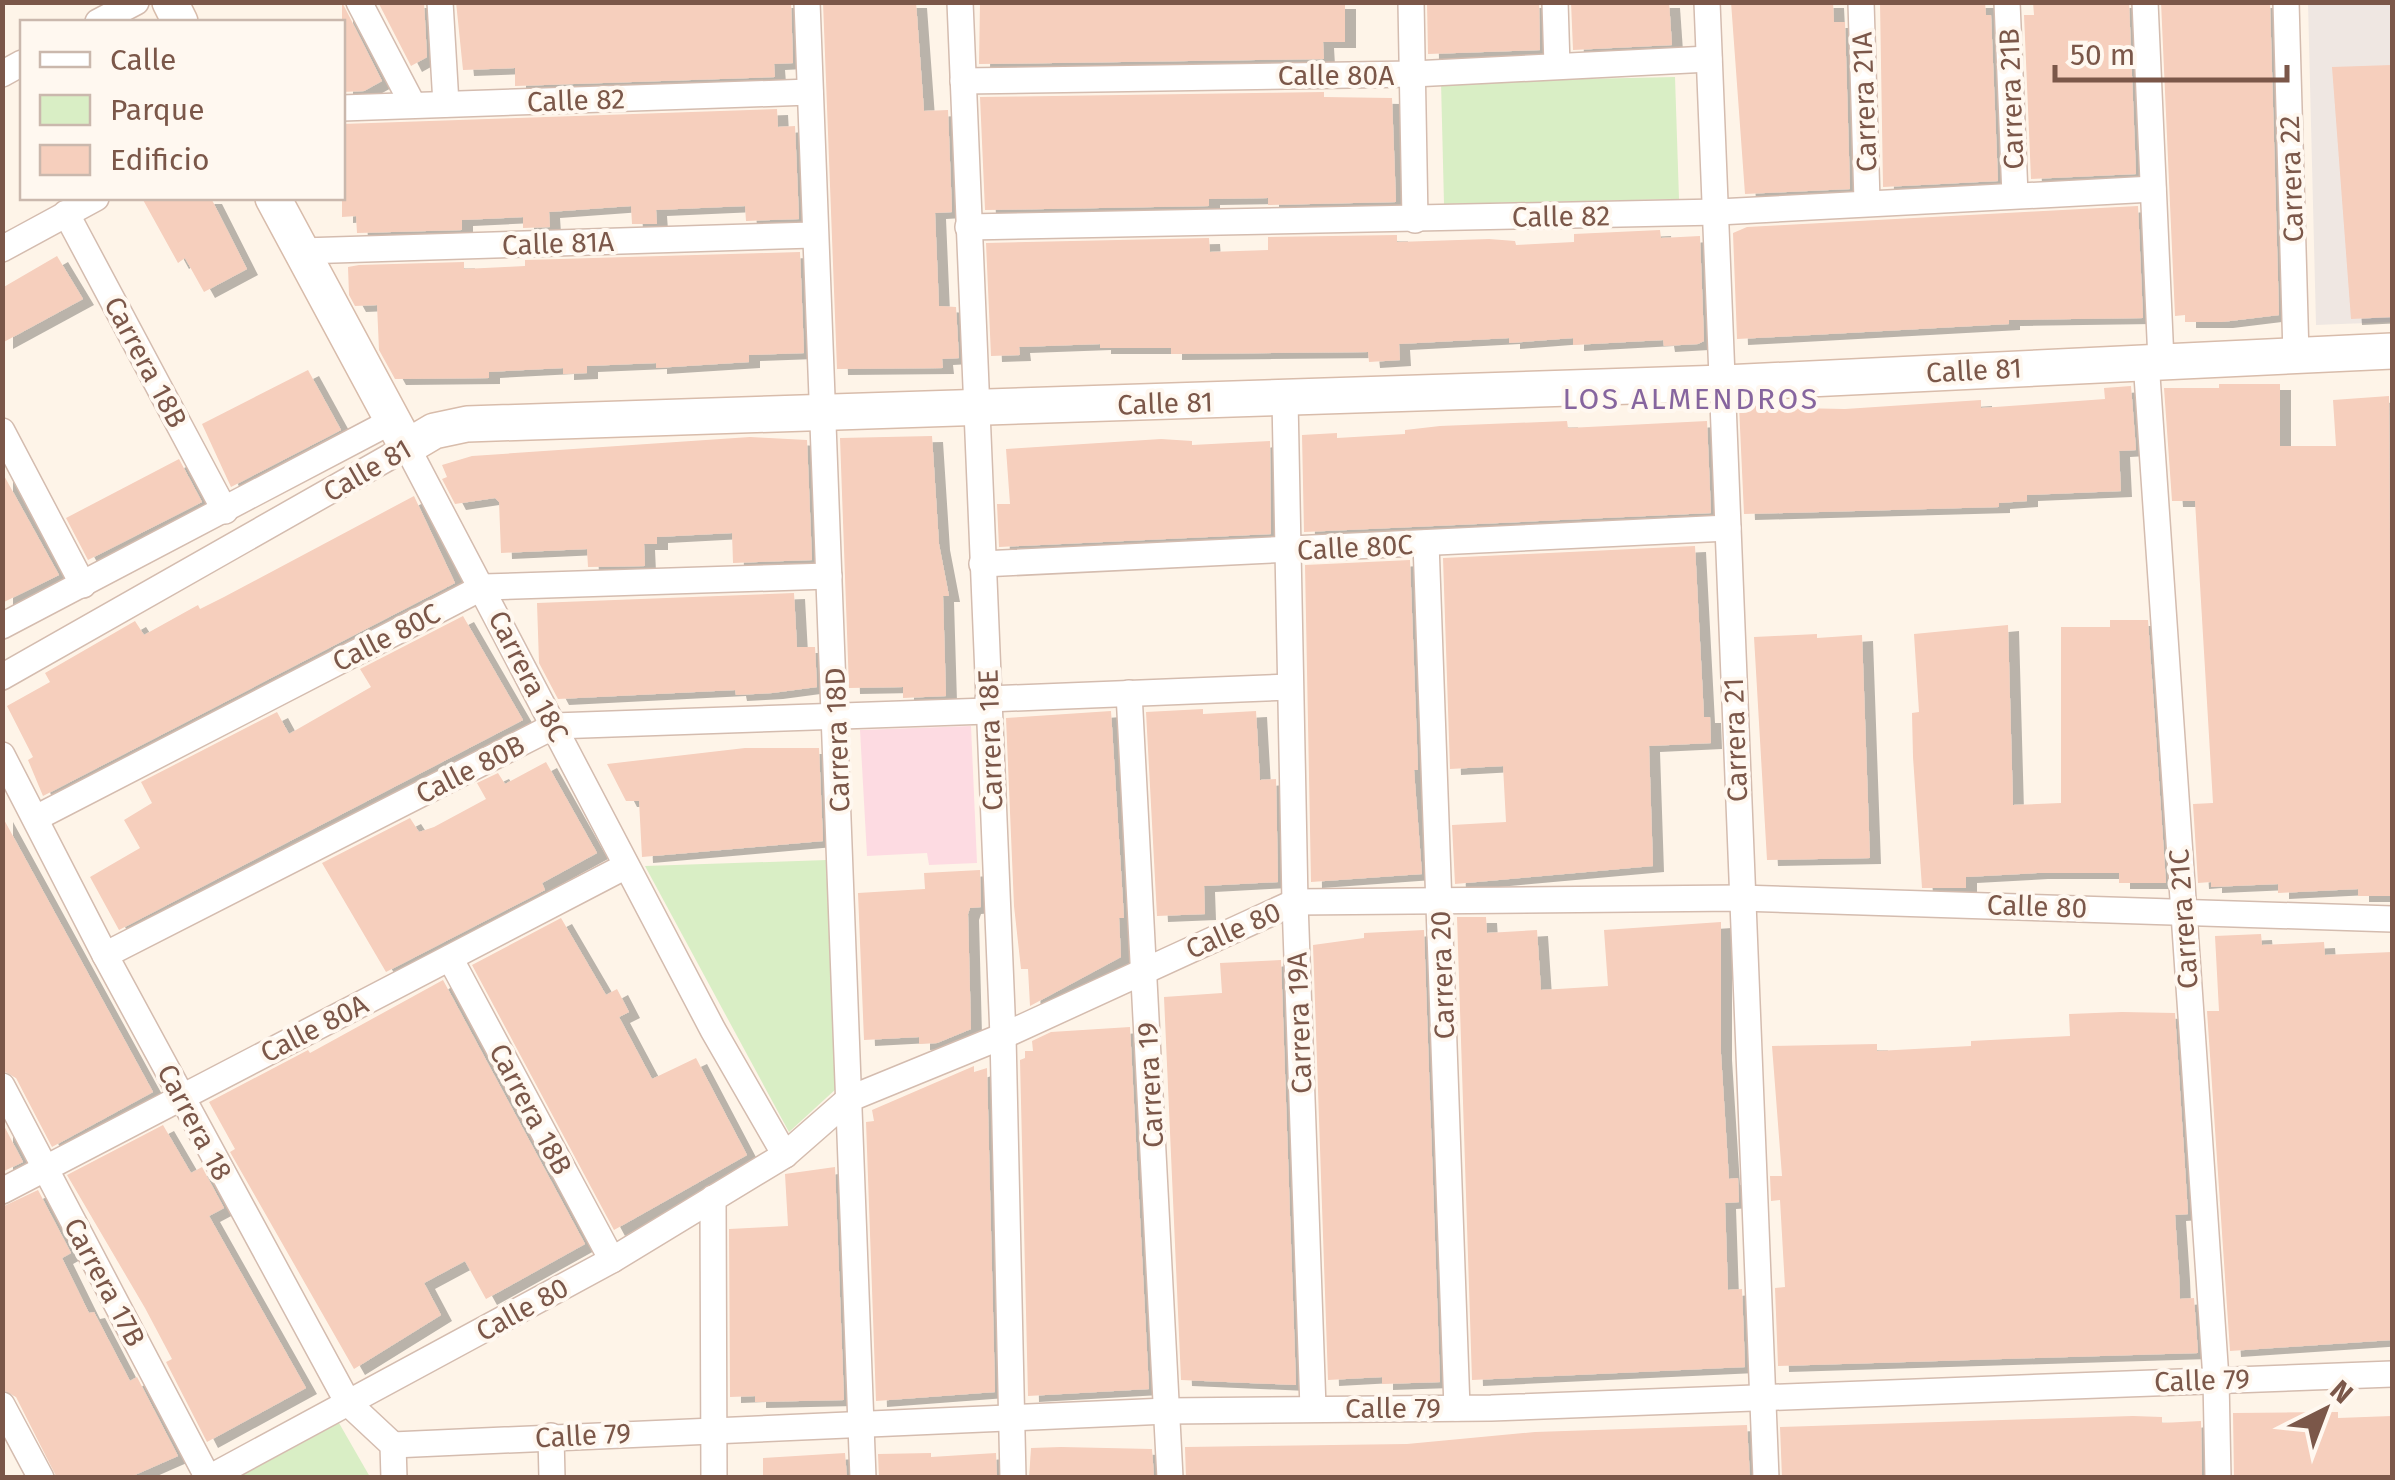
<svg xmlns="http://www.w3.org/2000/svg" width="2395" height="1480" viewBox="0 0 2395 1480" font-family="'Fira Sans',sans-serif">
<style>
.industrial{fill:#efe7e2}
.medical{fill:#fddbe2}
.green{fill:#d9eec5}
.building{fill:#f6cfbd;filter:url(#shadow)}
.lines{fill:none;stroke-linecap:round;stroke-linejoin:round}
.street-casing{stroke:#d4bcaf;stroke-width:28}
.secondary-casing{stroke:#d8bcab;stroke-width:38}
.street{stroke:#fff;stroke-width:25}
.secondary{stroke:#fff;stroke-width:35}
.labels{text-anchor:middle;stroke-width:8;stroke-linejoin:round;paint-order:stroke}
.street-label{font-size:28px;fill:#7b5749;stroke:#fff8f0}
.neighbourhood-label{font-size:30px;letter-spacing:2.5px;fill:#86659e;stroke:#fff8f0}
</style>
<defs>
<filter id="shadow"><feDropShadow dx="11" dy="6" stdDeviation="0" flood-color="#0004"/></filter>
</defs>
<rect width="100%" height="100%" fill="#fef4e8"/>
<!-- industrial -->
<polygon class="industrial" points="2308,3 2392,3 2392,322 2316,325"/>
<!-- medical -->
<polygon class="medical" points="971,726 977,863 929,865 927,853 867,856 860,730"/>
<!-- green -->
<g class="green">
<polygon points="1675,77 1679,199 1444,204 1441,82"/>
<polygon points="827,860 837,1088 789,1132 645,866"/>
<polygon points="339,1423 370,1477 239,1477"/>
</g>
<!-- building -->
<g class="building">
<polygon points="342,2 382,81 364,91 342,92"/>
<polygon points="378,2 424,2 427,57 411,66"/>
<polygon points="456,2 791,2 793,63 774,64 775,77 515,86 515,68 463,70"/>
<polygon points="823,2 916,2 924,111 948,110 952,212 935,213 939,306 956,307 959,358 942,359 943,368 837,369"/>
<polygon points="980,2 1345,3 1345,42 1323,42 1324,59 979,64"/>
<polygon points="1427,2 1539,2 1540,50 1428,54"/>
<polygon points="1571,2 1669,2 1672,45 1573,50"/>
<polygon points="1731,2 1833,2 1834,22 1845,22 1850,189 1745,194"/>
<polygon points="1880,2 1985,2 1986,15 1991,15 1998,181 1883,187"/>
<polygon points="2033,2 2129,2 2136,174 2031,179 2024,15 2034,15"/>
<polygon points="2161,2 2270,2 2279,315 2222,322 2185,322 2185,315 2175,316"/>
<polygon points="2392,65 2392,317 2351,319 2332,67"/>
<polygon points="1324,92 1324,97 1392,98 1396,202 1268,205 1268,198 1209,199 1209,206 985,210 980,97"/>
<polygon points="777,109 778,127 795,126 799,219 746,221 745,206 656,210 657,224 632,224 631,206 549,212 550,227 523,228 523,217 462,220 462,230 357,233 356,216 342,217 342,124"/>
<polygon points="142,198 211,198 247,269 204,292 185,258 178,263"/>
<polygon points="2138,206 2143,318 2009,320 2009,324 1737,339 1733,233 1747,227"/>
<polygon points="1660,230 1661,238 1700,236 1704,341 1698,344 1664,346 1663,340 1573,345 1573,338 1509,343 1509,338 1399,344 1400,360 1369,362 1368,352 1171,354 1171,348 1100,348 1100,344 1019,347 1020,355 991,356 986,243 1209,238 1210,252 1268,250 1268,237 1397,235 1397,242 1489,239 1515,241 1516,245 1574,242 1574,234"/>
<polygon points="800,252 804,353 749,355 749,362 656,368 656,363 587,366 587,373 563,374 563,368 489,372 489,378 395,379 379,350 377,305 355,306 349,295 348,267 359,265 464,262 464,269 525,266 525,260"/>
<polygon points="57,256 83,299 2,343 2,288"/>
<polygon points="308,370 341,430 231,487 202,424"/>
<polygon points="2219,384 2280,384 2280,446 2336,446 2333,400 2389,396 2392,896 2358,896 2358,889 2278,893 2278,884 2211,887 2211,882 2198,883 2193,804 2213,803 2195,501 2172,501 2164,388 2219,388"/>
<polygon points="2131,386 2136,450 2119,451 2121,491 2027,495 2027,501 1999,503 1999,507 1744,514 1739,406 1794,404 1795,408 1845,409 1981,400 1981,408 2105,399 2104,388"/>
<polygon points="1567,421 1568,428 1707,421 1711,513 1304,532 1302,435 1337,433 1337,438 1405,434 1405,430 1440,426"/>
<polygon points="932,436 939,544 949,596 943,596 946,696 903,698 903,687 849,688 840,438"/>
<polygon points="750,437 807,440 812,560 733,563 732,533 657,537 657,544 644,544 645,566 588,567 587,549 501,553 499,502 495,498 455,504 442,479 447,477 442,465 472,456"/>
<polygon points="1161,439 1192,441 1192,445 1270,441 1271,534 999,547 997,504 1010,504 1006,449"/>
<polygon points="179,459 202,502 88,560 66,518"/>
<polygon points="2,472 59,575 2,603"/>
<polygon points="414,496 455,583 43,796 28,760 33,757 7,706 50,682 45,673 135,621 144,635 198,605 200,609 224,597"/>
<polygon points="1695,546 1704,717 1710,717 1711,743 1649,746 1653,866 1455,884 1452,825 1506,822 1503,766 1450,769 1443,558"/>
<polygon points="1410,560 1418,770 1414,770 1422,874 1311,882 1305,565"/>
<polygon points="794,593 797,647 815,647 817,687 772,693 736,695 735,690 558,699 539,663 537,603"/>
<polygon points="463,616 523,720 119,930 90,877 140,848 124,820 152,803 141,782 277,712 289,734 371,687 360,669"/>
<polygon points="2110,620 2148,620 2166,883 2119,883 2119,873 2037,873 1966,877 1966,888 1922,888 1913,757 1912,713 1919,712 1914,634 2008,625 2013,805 2061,803 2061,627 2110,627"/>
<polygon points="1817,634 1817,638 1862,635 1870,858 1767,860 1754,637"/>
<polygon points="1203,709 1203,714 1256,711 1260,780 1276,779 1278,882 1204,886 1205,914 1157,916 1146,712"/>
<polygon points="1111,711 1124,918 1119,918 1121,957 1030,1006 1028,969 1021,969 1014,906 1006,718"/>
<polygon points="745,748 819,748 823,841 642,857 639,801 626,801 607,764"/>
<polygon points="546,762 597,853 542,883 545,890 386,972 322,863 410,818 419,832 434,827 486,799 477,783 498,773 505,784"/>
<polygon points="2,816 153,1092 52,1147 16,1078 2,1070"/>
<polygon points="980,870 981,907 970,908 968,914 971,1029 937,1043 919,1044 919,1037 864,1040 858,893 925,889 924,873"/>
<polygon points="1457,917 1486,917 1487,933 1537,930 1541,990 1608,986 1604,930 1721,922 1721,1054 1729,1179 1738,1178 1739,1202 1725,1203 1728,1290 1742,1289 1745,1367 1472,1380"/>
<polygon points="561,918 606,995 617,989 629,1012 619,1017 652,1079 696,1058 747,1155 614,1230 472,965"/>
<polygon points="1424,930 1440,1382 1382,1384 1382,1377 1328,1380 1313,945 1364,938 1364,933"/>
<polygon points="2261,934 2262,945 2324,942 2325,955 2392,952 2392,1340 2230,1351 2207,1011 2219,1011 2215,936"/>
<polygon points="1281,960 1296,1385 1181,1380 1164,997 1222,993 1220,963"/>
<polygon points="443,980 585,1244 486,1299 465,1261 424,1283 441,1315 354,1369 230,1152 235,1149 209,1102 308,1050 310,1053"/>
<polygon points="2122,1012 2175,1013 2188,1214 2175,1215 2179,1274 2180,1299 2194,1298 2198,1353 1778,1366 1775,1288 1785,1287 1780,1200 1771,1201 1770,1176 1782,1176 1772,1046 1877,1044 1877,1051 1971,1046 1971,1041 2070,1036 2069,1014"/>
<polygon points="1130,1027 1149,1389 1028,1396 1020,1060 1025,1058 1025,1051 1033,1051 1032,1041 1051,1032"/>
<polygon points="974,1066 974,1072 987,1068 995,1392 876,1401 866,1122 874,1121 872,1110"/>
<polygon points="2,1122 23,1162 2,1172"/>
<polygon points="163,1125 191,1173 202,1167 224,1208 209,1216 306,1388 207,1442 166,1362 172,1359 145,1308 67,1175"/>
<polygon points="835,1167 844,1400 755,1402 755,1396 730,1397 729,1229 788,1226 785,1174"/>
<polygon points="38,1190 71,1253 62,1258 89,1313 94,1312 130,1381 137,1377 178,1456 128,1478 57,1478 16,1397 2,1389 2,1207"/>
<polygon points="2338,1412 2338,1418 2392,1416 2392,1478 2234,1478 2233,1413"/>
<polygon points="2133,1416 2162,1417 2162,1423 2201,1421 2202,1478 1782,1478 1780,1427"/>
<polygon points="1747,1425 1750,1478 1186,1478 1185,1447 1407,1444 1535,1432"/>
<polygon points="1061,1447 1152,1449 1154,1478 1029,1478 1031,1448"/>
<polygon points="845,1453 847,1478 763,1478 763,1458"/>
<polygon points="931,1453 931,1457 996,1453 997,1478 879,1478 878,1454"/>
</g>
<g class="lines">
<defs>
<g id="street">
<polyline points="359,2 412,103"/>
<polyline points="440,2 446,104"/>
<polyline points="807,2 863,1478"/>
<polyline points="960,2 1003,1036 1013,1478"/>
<polyline points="1411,2 1415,220"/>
<polyline points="1555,2 1557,66"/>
<polyline points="1707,2 1766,1478"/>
<polyline points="1861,2 1867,201"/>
<polyline points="2007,2 2015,195"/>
<polyline points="2145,2 2161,361"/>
<polyline points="2286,2 2296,355"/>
<polyline points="98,22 136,2"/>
<polyline points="2,74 22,63"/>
<polyline points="963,81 1413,74 1709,59"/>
<polyline points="342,108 810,92"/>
<polyline points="66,213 225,511"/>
<polyline points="968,227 1718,212 2153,189"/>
<polyline points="2,249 96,198"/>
<polyline points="302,251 813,235"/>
<polyline points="2146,361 2216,1379 2218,1478"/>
<polyline points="1285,399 1295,902 1313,1408"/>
<polyline points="2,431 83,585"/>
<polyline points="1426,543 1457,1408"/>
<polyline points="982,564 1728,528"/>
<polyline points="2,626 392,421"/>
<polyline points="2,677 407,447 713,1030 785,1155"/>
<polyline points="1129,693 1170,1478"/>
<polyline points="988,699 1290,687"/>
<polyline points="2,755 105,955 348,1403 393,1445 394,1478"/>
<polyline points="36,818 483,587 829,576"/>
<polyline points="105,955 554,726 988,711"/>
<polyline points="450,958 612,1260"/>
<polyline points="2,1086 208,1478"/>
<polyline points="2,1191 626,866"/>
<polyline points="713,1198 714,1478"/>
<polyline points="2,1405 41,1478"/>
<polyline points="551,1436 552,1478"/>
<polyline points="393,1445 1167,1411 1491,1408 2392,1374"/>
<polyline points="209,1478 612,1260 785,1155 849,1099 1003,1036 1295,902 1740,898 2392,919"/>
</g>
<g id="secondary">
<polyline points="170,2 180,22"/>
<polyline points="273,198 407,447 434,431 467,424 1724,383 2392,351"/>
</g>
</defs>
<!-- street casing -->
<use href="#street" class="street-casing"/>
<!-- secondary casing -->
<use href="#secondary" class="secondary-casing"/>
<!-- street -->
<use href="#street" class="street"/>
<!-- secondary -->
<use href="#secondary" class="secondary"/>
</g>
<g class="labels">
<!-- street labels -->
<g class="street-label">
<text x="1336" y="85">Calle 80A</text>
<text transform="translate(2011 99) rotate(-92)" y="10">Carrera 21B</text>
<text transform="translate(576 100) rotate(-2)" y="10">Calle 82</text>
<text transform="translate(1864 102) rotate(-92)" y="10">Carrera 21A</text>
<text transform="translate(2291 179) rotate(-92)" y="10">Carrera 22</text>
<text transform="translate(1561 216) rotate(-1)" y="10">Calle 82</text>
<text transform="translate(558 243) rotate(-2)" y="10">Calle 81A</text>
<text transform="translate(146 362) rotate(62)" y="10">Carrera 18B</text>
<text transform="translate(1974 370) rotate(-3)" y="10">Calle 81</text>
<text transform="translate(1165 403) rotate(-2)" y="10">Calle 81</text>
<text transform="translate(367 470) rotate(-30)" y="10">Calle 81</text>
<text transform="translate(1355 547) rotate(-3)" y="10">Calle 80C</text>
<text transform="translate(386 637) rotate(-27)" y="10">Calle 80C</text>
<text transform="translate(529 676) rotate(63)" y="10">Carrera 18C</text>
<text transform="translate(837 740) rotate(-92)" y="10">Carrera 18D</text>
<text transform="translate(990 740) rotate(-92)" y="10">Carrera 18E</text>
<text transform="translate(1735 740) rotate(-92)" y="10">Carrera 21</text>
<text transform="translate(470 769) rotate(-27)" y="10">Calle 80B</text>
<text transform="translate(2037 906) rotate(2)" y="10">Calle 80</text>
<text transform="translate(2183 919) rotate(-94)" y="10">Carrera 21C</text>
<text transform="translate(1233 930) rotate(-24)" y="10">Calle 80</text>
<text transform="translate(1442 975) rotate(-92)" y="10">Carrera 20</text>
<text transform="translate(1299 1023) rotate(-92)" y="10">Carrera 19A</text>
<text transform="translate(314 1028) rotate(-27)" y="10">Calle 80A</text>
<text transform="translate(1150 1085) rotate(-93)" y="10">Carrera 19</text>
<text transform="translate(531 1109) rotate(62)" y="10">Carrera 18B</text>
<text transform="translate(195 1122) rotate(62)" y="10">Carrera 18</text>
<text transform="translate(105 1282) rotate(62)" y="10">Carrera 17B</text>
<text transform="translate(522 1309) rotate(-29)" y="10">Calle 80</text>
<text transform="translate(2202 1380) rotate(-2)" y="10">Calle 79</text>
<text x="1393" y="1418">Calle 79</text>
<text transform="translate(583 1435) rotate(-3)" y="10">Calle 79</text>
</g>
<!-- neighbourhood labels -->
<g class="neighbourhood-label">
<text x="1691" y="409">LOS ALMENDROS</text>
</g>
</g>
<!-- border -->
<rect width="2395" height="1480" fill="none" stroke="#7b5749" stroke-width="10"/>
<!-- legend -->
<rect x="20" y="20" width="325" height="180" fill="#fff8f0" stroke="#cab8ad" stroke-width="2.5"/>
<rect x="40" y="52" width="50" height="15" fill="#ffffff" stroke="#cab8ad" stroke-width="2.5"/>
<text x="110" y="70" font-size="30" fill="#7b5749">Calle</text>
<rect x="40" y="95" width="50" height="30" fill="#d9eec5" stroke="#cab8ad" stroke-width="2.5"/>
<text x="110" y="120" font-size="30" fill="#7b5749">Parque</text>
<rect x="40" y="145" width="50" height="30" fill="#f6cfbd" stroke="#cab8ad" stroke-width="2.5"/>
<text x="110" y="170" font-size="30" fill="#7b5749">Edificio</text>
<!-- north arrow -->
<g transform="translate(2325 1410) rotate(42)" stroke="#fff8f0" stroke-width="8" paint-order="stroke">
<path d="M0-8L18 38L0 25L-18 38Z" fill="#7b5749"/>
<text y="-15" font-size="28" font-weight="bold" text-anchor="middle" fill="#7b5749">N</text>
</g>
<!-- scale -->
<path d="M2055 65v15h232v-15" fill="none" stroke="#7b5749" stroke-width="5"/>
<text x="2070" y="65" font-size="30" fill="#7b5749" stroke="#fff8f0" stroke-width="8" paint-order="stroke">50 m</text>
</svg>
